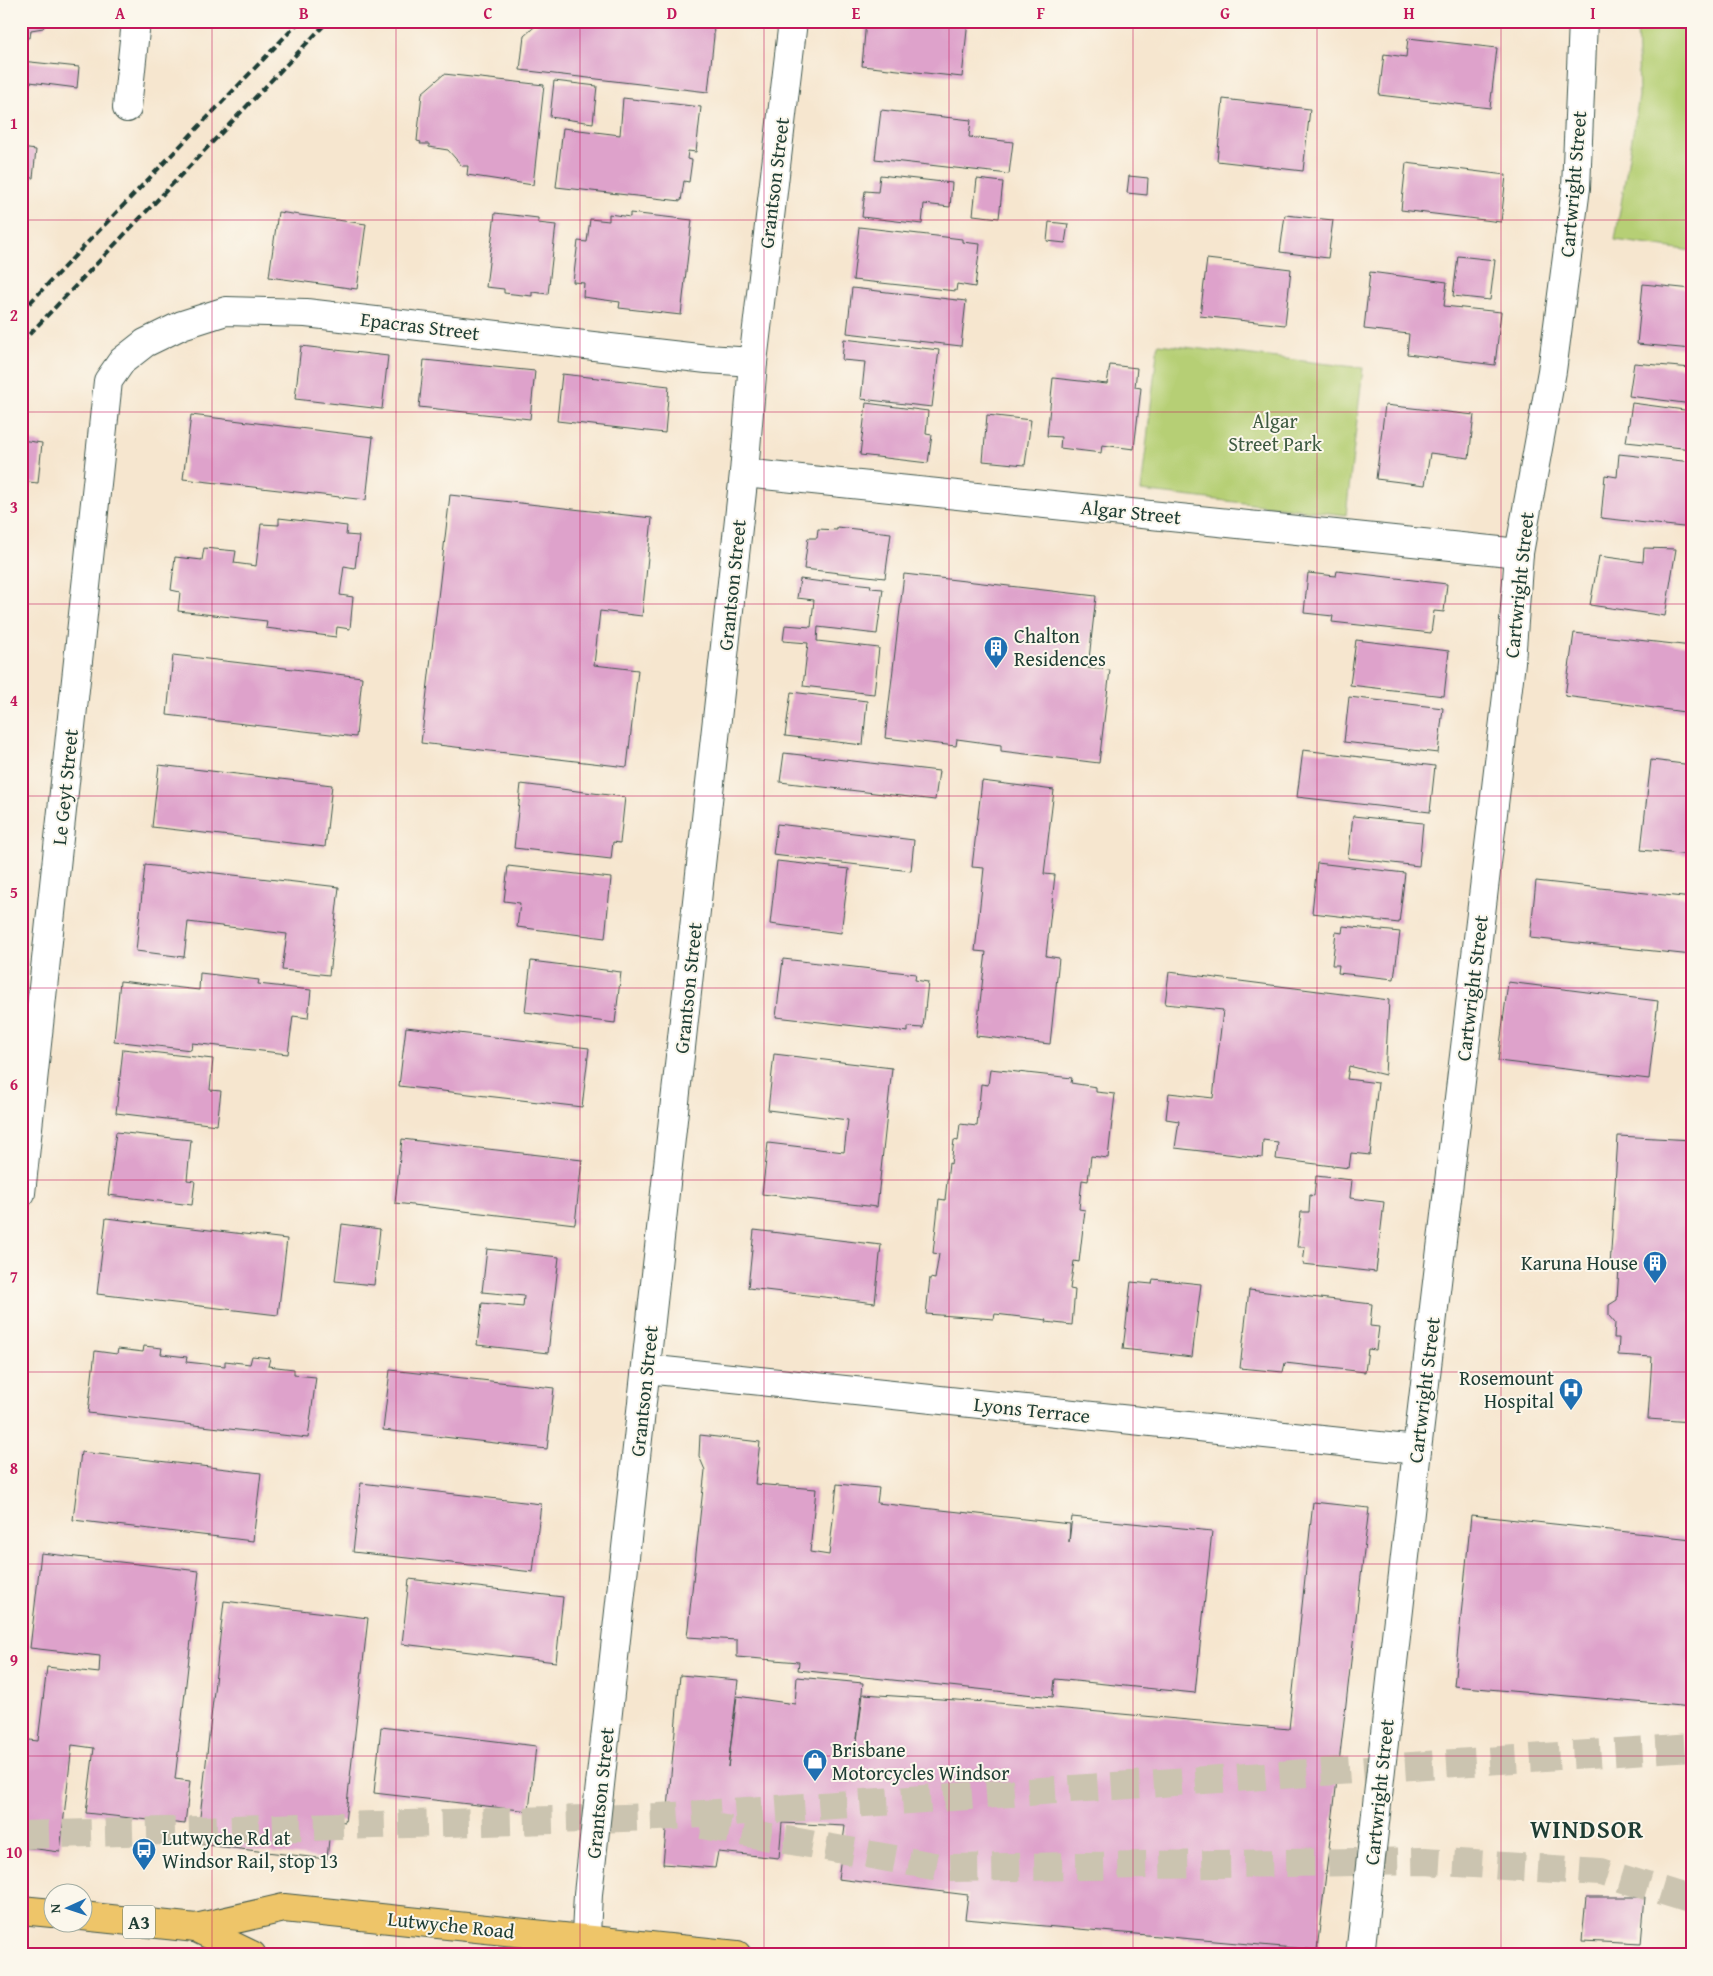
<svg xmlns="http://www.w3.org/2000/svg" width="1713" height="1976" viewBox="0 0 1713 1976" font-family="'Gentium Book Plus',serif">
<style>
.green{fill:#b6cf74;stroke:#6a8654}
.building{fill:#dea2cb}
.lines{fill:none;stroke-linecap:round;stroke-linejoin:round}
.highway-tunnel{stroke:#cbc4b0;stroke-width:28;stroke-dasharray:28 14;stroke-linecap:butt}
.minor-casing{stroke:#3f564b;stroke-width:30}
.highway-casing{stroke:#3f564b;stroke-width:30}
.minor{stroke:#fff;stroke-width:28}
.highway{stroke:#eec569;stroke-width:28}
.rail{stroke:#1f3d34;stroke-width:4;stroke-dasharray:8 4;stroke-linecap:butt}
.grid{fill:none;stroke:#c2185b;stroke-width:1;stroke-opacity:0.55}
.labels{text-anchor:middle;stroke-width:4;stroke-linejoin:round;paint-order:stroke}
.shield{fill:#fbf7ec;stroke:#61756b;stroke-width:1}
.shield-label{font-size:19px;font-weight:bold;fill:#1f3d34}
.street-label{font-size:20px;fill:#1f3d34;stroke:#fbf7ec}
.park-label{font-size:20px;fill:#3d5a41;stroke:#fbf7ec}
.poi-label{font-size:20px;fill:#1f3d34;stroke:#fbf7ec;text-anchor:start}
.district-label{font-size:25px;font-weight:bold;letter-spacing:1px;fill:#1f3d34;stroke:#fbf7ec}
.neatline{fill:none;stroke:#c2185b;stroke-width:2}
.grid-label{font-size:16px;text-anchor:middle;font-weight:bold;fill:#c2185b}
</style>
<rect width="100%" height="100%" fill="#fbf7ec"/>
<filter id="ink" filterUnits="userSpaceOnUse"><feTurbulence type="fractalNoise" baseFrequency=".02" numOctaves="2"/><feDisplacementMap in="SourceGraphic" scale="10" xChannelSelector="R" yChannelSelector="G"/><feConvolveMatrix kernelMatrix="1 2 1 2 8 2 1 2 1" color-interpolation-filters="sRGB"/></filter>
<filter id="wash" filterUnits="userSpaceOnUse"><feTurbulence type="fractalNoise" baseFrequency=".0096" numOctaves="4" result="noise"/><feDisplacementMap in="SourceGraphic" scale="20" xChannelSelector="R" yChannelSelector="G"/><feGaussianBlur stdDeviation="1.12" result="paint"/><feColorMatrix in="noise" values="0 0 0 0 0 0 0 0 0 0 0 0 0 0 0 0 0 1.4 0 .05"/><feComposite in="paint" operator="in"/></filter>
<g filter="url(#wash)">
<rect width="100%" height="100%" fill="#f6e6cf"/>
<!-- green -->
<g class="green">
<polygon points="1637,21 1692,21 1692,251 1615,240 1639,96"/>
<polygon points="1158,344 1363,368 1346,515 1141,491"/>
</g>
<g id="blocks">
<!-- building -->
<g class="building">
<polygon points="21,21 49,21 43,28 31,30 30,38 21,37"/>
<polygon points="541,21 713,21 714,36 708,92 520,70 524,36"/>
<polygon points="866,21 906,21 940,25 940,21 968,21 962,77 862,66"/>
<polygon points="1225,21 1264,21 1263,27"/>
<polygon points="1408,38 1497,48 1490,108 1379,95 1384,54 1406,57"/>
<polygon points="21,61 79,67 77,88 30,82 25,126 21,126"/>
<polygon points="444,74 544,85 533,185 467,175 468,166 462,166 448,150 429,147 429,144 420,144 421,142 417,141 422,93"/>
<polygon points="554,81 597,86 593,123 550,117"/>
<polygon points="623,98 701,107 696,152 688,151 687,159 692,160 689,182 684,181 681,201 556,187 563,128 620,135"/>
<polygon points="1223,99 1310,109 1303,171 1217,161"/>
<polygon points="881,110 971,120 969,137 1013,142 1009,174 875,159"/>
<polygon points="21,148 36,150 33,178 21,177"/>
<polygon points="1406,163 1506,175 1501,222 1401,210"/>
<polygon points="880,175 952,183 950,207 924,204 922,224 862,217 865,191 878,192"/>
<polygon points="1129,176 1148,178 1147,195 1127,193"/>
<polygon points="977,179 1003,182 999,218 973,215"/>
<polygon points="278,212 366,224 357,289 269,277"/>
<polygon points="495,213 538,218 538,223 556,225 548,294 532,292 532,296 504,293 504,289 486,287"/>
<polygon points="630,213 692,220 681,315 619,308 620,302 583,297 584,283 573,282 578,241 587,242 590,219 609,221 609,214 630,217"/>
<polygon points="1285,215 1333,220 1328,258 1280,252"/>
<polygon points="1049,222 1068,224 1065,243 1047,241"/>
<polygon points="859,227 962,239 962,242 980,244 975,287 957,284 956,291 853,280"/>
<polygon points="1458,256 1495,260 1490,300 1453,296"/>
<polygon points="1207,259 1291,269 1285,325 1200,316"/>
<polygon points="1370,272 1447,282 1444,306 1501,312 1495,365 1407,354 1409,334 1364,329"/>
<polygon points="1643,284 1692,289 1692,349 1637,344"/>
<polygon points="852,288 966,301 961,346 847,333"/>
<polygon points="844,339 939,350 932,407 861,399 865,362 842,360"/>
<polygon points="301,346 388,356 382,409 295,399"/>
<polygon points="424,360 535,371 530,419 419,407"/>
<polygon points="1634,363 1692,368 1692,404 1629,396"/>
<polygon points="1110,365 1137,368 1135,387 1141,388 1134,449 1102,445 1101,453 1060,448 1061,437 1047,436 1053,378 1107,384"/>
<polygon points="562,374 669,386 665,433 557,421"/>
<polygon points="866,403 928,411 926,434 932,435 928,463 860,455"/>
<polygon points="1632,403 1692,411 1692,449 1626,442"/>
<polygon points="1385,405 1474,415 1469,458 1430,453 1425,485 1376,479"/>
<polygon points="191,415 373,437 366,500 183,479"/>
<polygon points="987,415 1031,420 1025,465 983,461"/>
<polygon points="21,440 42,443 38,483 28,482 27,494 21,493"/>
<polygon points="1619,454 1692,462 1692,528 1601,518 1605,475 1617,477"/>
<polygon points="450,495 652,518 642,616 600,611 594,665 638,670 627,767 421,743"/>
<polygon points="279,518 347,526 346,535 359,536 355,568 344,566 340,595 353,597 350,629 337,627 336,637 266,628 267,621 178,611 180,592 171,590 175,557 202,560 204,548 236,551 234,563 256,566 261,524 279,525"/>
<polygon points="837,527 891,533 885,578 804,569 808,538 817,538 818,529 837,530"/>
<polygon points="1644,548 1676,549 1665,616 1590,605 1599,556 1643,562"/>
<polygon points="1337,571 1447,584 1444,612 1434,611 1431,633 1332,622 1333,616 1304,613 1308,573 1336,576"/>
<polygon points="904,574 1096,596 1088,668 1110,670 1099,763 1001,751 1001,745 957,739 956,746 885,738"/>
<polygon points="800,579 823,582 823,580 871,585 870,588 883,589 877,634 818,627 817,641 879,648 874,694 803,686 808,643 783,641 785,625 811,627 814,600 797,598"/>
<polygon points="1574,633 1692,646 1692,713 1565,696"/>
<polygon points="1356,640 1449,651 1444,696 1350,685"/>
<polygon points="173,655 362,677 356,737 167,715"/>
<polygon points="791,692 867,701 863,745 785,736"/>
<polygon points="1349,697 1443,708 1438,753 1344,742"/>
<polygon points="1303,750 1435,766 1430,812 1297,797"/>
<polygon points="784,753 939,771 935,800 780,782"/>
<polygon points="1651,760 1692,765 1692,838 1690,855 1641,850"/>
<polygon points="159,765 332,785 325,847 152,827"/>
<polygon points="982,781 1054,790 1044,874 1055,875 1046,956 1059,958 1050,1044 976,1036 986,952 975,951 984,868 972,867"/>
<polygon points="521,784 625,797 620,843 613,842 611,859 514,848"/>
<polygon points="1353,816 1423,823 1419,866 1348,858"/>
<polygon points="777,824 914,840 911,871 773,855"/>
<polygon points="777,861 849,869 841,933 770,924"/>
<polygon points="1317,863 1405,873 1399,923 1312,913"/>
<polygon points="145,865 339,887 329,975 282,970 287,934 188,922 184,957 136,951"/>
<polygon points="508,866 611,878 605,938 517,927 520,903 504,901"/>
<polygon points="1536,881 1692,898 1692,955 1530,938"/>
<polygon points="1343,926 1400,932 1394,979 1338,973 1339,965 1332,965 1336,932 1342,933"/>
<polygon points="783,959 916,974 915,980 928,982 923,1028 908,1027 908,1032 776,1017"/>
<polygon points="531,961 621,972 615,1023 525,1012"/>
<polygon points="1169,972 1389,1000 1385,1075 1349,1066 1347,1079 1378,1083 1370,1155 1351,1153 1349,1168 1276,1159 1278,1142 1263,1140 1262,1158 1175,1148 1179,1121 1166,1119 1169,1093 1213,1098 1223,1010 1165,1004"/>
<polygon points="200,973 259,980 258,984 311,990 308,1018 293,1016 288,1054 192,1043 191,1050 114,1041 120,981 199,990"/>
<polygon points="1508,982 1658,1001 1649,1079 1498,1061"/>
<polygon points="406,1027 589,1048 582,1107 399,1086"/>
<polygon points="123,1049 213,1059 210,1090 221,1091 217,1125 116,1113"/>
<polygon points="774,1054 892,1068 877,1207 762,1194 768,1143 844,1152 848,1120 768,1110"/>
<polygon points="990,1069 1072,1078 1071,1083 1096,1087 1096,1092 1115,1094 1108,1158 1091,1156 1088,1181 1082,1180 1079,1209 1085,1210 1079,1262 1074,1261 1070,1289 1075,1290 1072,1325 1046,1322 1047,1320 995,1314 994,1319 926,1314 930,1278 935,1279 939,1254 933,1253 939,1199 945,1200 949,1163 951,1164 954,1140 958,1141 960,1124 977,1126 981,1084 988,1085"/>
<polygon points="116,1132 191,1140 187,1180 195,1181 192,1205 108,1195"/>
<polygon points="1618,1136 1692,1140 1692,1422 1648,1419 1652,1357 1618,1355 1619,1338 1614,1338 1615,1323 1609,1316 1609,1305 1617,1300 1619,1267 1610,1267"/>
<polygon points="402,1139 582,1160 575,1224 395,1203"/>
<polygon points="1316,1176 1352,1180 1350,1198 1384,1202 1376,1272 1303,1264 1305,1247 1297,1247 1301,1212 1309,1212 1310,1195 1314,1196"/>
<polygon points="106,1218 287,1239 278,1315 97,1294"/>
<polygon points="342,1224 380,1229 374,1285 335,1281"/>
<polygon points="754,1230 881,1245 875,1303 748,1288"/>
<polygon points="487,1249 559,1257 548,1353 477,1345 482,1303 523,1307 524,1296 482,1292"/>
<polygon points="1153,1279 1201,1284 1192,1357 1123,1349 1131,1282 1152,1284"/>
<polygon points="1249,1290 1372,1304 1370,1326 1379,1327 1376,1350 1368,1349 1365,1372 1285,1363 1283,1372 1240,1368"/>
<polygon points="144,1346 162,1348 161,1354 187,1357 186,1362 225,1366 225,1361 250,1364 252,1356 270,1358 268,1366 294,1369 294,1375 316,1377 308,1438 88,1413 95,1351 117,1354 118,1349 143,1352"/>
<polygon points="390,1370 554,1388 547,1449 383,1430"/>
<polygon points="700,1435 760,1442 755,1484 816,1489 810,1552 829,1555 837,1484 879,1488 877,1503 1070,1524 1069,1542 1072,1517 1212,1531 1195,1693 1055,1679 1053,1697 798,1670 799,1662 737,1657 737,1640 687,1637 705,1470 699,1456"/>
<polygon points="81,1452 261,1473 253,1541 73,1520"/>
<polygon points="361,1483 541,1504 533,1572 353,1552"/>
<polygon points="1313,1502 1369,1508 1317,1950 965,1919 968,1895 838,1879 845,1826 782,1823 779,1858 718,1852 715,1868 663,1864 680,1675 738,1680 728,1767 737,1696 795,1704 797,1677 863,1683 856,1748 863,1694 987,1702 1289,1729"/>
<polygon points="1471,1515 1692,1539 1692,1707 1454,1686"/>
<polygon points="41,1553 199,1571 175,1779 190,1781 185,1824 86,1813 94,1748 72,1745 60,1852 21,1847 21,1739 38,1741 47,1667 99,1673 100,1656 30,1648"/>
<polygon points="409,1579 563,1597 556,1662 402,1644"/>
<polygon points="224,1601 368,1618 345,1822 331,1820 327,1859 197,1844"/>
<polygon points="381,1727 536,1746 529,1811 374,1793"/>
<polygon points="1586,1897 1645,1897 1641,1944 1582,1941"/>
</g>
</g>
</g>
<g filter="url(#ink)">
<use href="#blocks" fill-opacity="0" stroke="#3f564b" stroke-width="1"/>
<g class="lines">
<!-- highway-tunnel -->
<g class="highway-tunnel">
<polyline points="702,1825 945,1868 1425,1861 1601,1872 1692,1900"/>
<polyline points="21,1835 658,1817 1692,1747"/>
</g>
<defs>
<g id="minor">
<polyline points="127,108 136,21"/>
<polyline points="744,473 1519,553"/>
<polyline points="21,1193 108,381 122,361 145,343 182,325 226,311 306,313 707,359 753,362"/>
<polyline points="646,1369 1417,1450"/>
<polyline points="585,1955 588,1894 744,473 753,362 793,21"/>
<polyline points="1360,1955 1417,1450 1511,662 1519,553 1552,371 1576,188 1583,21"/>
</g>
<g id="highway">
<polyline points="21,1910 52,1913"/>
<polyline points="82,1916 196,1928 284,1908 737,1955"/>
<polyline points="196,1928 252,1955"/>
</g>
</defs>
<!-- minor casing -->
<use href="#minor" class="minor-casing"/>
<!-- highway casing -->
<use href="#highway" class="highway-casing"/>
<!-- minor -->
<use href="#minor" class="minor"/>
<!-- highway -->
<use href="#highway" class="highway"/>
<!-- rail -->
<g class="rail">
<polyline points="21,312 300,21"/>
<polyline points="21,343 328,21"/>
</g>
</g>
</g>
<!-- grid -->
<path class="grid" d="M212 21V1955M396 21V1955M580 21V1955M764 21V1955M949 21V1955M1133 21V1955M1317 21V1955M1501 21V1955M21 220H1692M21 412H1692M21 604H1692M21 796H1692M21 988H1692M21 1180H1692M21 1372H1692M21 1564H1692M21 1756H1692"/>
<!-- icons -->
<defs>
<symbol id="building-pin" viewBox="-11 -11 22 30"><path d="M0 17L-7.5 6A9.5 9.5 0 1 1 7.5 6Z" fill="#1f6fb2" stroke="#fbf7ec"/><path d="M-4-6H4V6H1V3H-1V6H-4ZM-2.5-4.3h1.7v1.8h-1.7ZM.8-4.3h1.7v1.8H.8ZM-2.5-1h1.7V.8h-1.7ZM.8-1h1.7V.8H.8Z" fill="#fff"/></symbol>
<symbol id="hospital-pin" viewBox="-11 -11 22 30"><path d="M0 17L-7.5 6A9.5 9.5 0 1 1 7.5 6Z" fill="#1f6fb2" stroke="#fbf7ec"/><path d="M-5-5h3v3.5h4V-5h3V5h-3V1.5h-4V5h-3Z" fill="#fff"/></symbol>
<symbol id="shop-pin" viewBox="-11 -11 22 30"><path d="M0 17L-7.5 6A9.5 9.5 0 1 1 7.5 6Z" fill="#1f6fb2" stroke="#fbf7ec"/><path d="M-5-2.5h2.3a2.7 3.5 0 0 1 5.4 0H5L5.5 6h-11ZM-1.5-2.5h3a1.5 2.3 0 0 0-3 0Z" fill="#fff"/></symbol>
<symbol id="bus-pin" viewBox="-11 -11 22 30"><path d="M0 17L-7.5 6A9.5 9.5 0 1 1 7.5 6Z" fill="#1f6fb2" stroke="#fbf7ec"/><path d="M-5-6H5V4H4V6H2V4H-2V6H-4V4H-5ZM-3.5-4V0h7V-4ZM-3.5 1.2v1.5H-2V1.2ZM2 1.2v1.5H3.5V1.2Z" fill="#fff"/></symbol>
</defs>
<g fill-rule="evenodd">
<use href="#building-pin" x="982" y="634" width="28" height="38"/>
<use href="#building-pin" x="1641" y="1249" width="28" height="38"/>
<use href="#hospital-pin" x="1557" y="1376" width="28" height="38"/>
<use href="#shop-pin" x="801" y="1747" width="28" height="38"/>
<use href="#bus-pin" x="130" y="1836" width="28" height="38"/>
</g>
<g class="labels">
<!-- shield labels -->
<rect class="shield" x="123" y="1905.5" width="32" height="33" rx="4"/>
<g class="shield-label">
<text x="139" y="1929">A3</text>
</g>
<!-- street labels -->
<g class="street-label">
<text transform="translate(774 183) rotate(-83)" y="7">Grantson Street</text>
<text transform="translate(1573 184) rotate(-85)" y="7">Cartwright Street</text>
<text transform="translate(420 326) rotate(7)" y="7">Epacras Street</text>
<text transform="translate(1131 512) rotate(6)" y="7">Algar Street</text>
<text transform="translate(732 585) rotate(-84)" y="7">Grantson Street</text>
<text transform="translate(1519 585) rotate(-84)" y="7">Cartwright Street</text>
<text transform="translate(65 787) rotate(-84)" y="7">Le Geyt Street</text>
<text transform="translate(688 988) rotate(-84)" y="7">Grantson Street</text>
<text transform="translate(1472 988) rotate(-83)" y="7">Cartwright Street</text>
<text transform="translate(1424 1390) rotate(-83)" y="7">Cartwright Street</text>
<text transform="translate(644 1391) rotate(-84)" y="7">Grantson Street</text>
<text transform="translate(1032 1410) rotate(6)" y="7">Lyons Terrace</text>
<text transform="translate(1379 1792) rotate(-84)" y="7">Cartwright Street</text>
<text transform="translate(600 1793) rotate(-84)" y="7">Grantson Street</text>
<text transform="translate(451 1925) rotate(6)" y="7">Lutwyche Road</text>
</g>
<!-- park labels -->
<g class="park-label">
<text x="1275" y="428">Algar<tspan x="1275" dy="23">Street Park</tspan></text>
</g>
<!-- poi labels -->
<g class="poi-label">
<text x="1014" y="643">Chalton<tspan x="1014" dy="23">Residences</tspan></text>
<text x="1638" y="1270" text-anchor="end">Karuna House</text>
<text x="1554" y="1385" text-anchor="end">Rosemount<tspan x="1554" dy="23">Hospital</tspan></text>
<text x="832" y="1757">Brisbane<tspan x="832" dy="23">Motorcycles Windsor</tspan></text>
<text x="162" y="1845">Lutwyche Rd at<tspan x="162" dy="23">Windsor Rail, stop 13</tspan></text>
</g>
<!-- district labels -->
<g class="district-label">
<text x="1587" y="1838">WINDSOR</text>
</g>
</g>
<!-- margin -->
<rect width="1713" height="1976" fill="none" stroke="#fbf7ec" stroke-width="55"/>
<!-- north arrow -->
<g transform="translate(68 1908) rotate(267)"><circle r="24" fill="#fbf7ec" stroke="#a3ada2"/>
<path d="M0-4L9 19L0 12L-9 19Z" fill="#1f6fb2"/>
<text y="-8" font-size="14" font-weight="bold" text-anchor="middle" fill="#1f3d34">N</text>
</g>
<rect x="28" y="28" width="1658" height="1920" class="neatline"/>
<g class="grid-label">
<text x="120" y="19">A</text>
<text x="304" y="19">B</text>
<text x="488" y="19">C</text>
<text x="672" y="19">D</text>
<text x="856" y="19">E</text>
<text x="1041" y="19">F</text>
<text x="1225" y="19">G</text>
<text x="1409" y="19">H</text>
<text x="1593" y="19">I</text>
<text x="14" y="129">1</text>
<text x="14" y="321">2</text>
<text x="14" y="513">3</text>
<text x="14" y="706">4</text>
<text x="14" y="898">5</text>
<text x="14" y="1090">6</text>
<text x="14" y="1282">7</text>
<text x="14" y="1474">8</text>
<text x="14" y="1666">9</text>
<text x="14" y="1858">10</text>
</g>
</svg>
